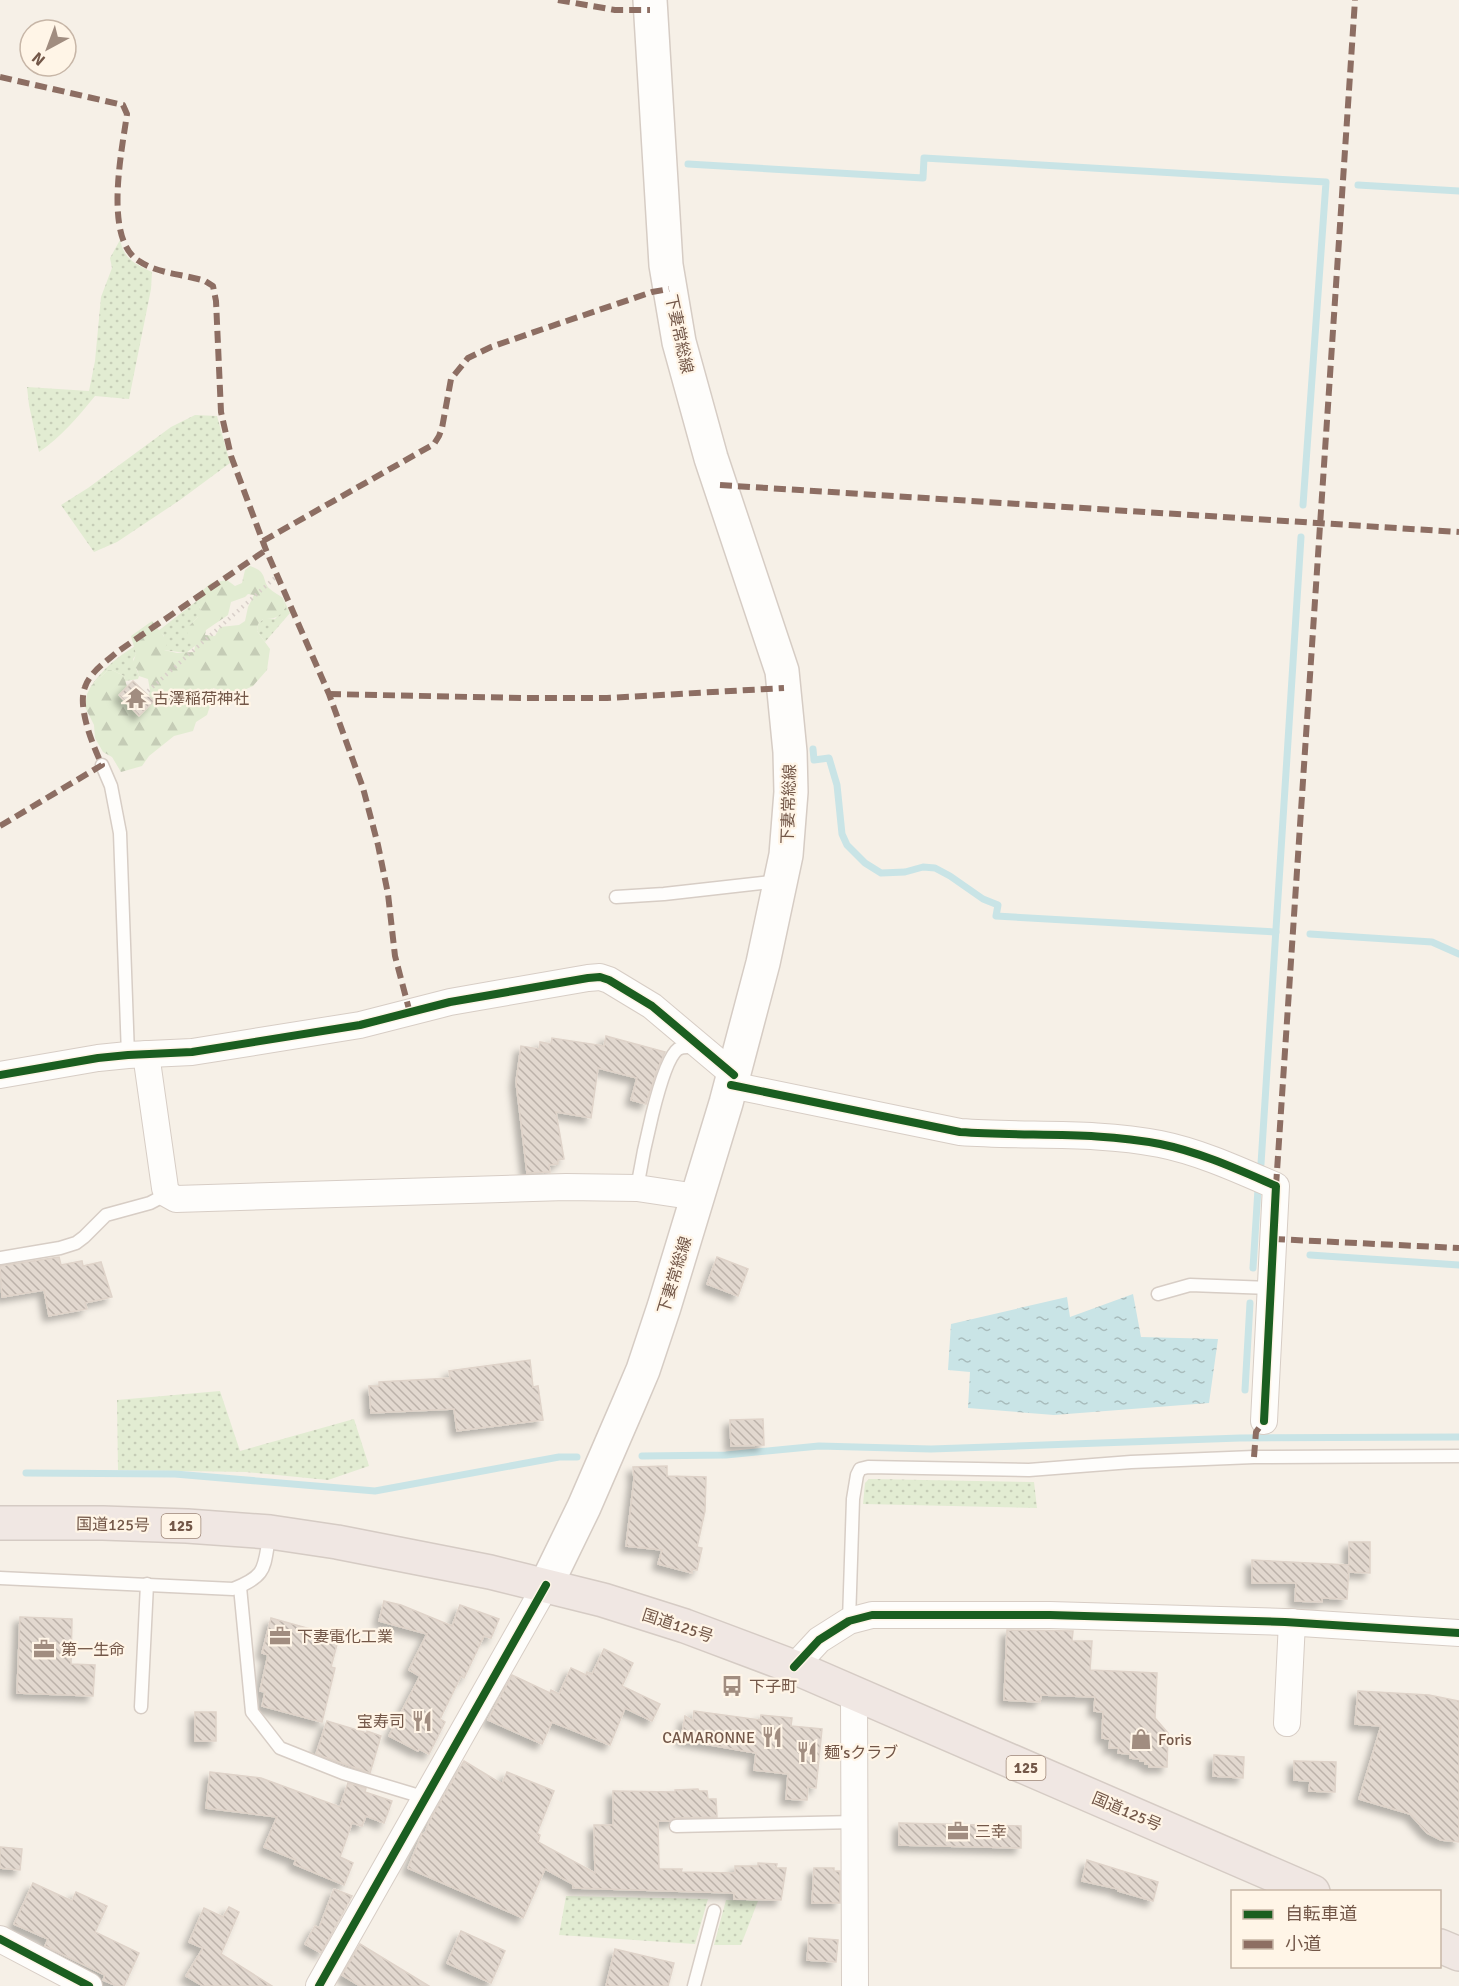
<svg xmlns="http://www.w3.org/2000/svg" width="1459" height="1986" viewBox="0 0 1459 1986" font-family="Signika,'Noto Sans JP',sans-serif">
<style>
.grass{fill:url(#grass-dots)}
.forest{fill:url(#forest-firs);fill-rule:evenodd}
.water{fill:url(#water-ripples)}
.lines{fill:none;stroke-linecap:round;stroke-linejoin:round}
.stream{stroke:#c9e4e6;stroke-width:7}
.building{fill:url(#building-back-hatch);stroke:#dfd3c9;stroke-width:1.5;filter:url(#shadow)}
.lane-casing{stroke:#d7cdc5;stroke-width:15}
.street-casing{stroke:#d7cdc5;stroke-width:28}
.secondary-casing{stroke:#d6ccc4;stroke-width:36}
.highway-casing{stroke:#d5cbc4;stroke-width:36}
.path{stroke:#d8cfc9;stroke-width:4;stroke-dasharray:1.5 4.5;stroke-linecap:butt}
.lane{stroke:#fefdfb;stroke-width:12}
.street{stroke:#fefdfb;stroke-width:26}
.secondary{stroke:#fefdfb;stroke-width:33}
.highway{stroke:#f0e7e3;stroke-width:33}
.quiet{stroke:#8d6e63;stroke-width:6;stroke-dasharray:12 6;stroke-linecap:butt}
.cycleway-casing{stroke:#fff5e7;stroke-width:11}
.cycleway{stroke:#1b5e20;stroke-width:8}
.labels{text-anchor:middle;stroke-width:4.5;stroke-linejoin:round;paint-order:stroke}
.shield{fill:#fff5e7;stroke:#9d8678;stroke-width:1.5}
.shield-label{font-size:15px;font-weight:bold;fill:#735748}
.street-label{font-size:16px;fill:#735748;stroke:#fff5e7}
.poi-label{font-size:16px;fill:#735748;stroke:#fff5e7;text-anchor:start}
</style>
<defs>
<pattern id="grass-dots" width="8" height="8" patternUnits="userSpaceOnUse" patternTransform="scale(1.5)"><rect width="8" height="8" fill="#e2ecd2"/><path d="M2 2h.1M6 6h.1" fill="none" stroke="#c5ccb6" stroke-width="1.8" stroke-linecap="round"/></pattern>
<pattern id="forest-firs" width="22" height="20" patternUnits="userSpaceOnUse" patternTransform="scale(1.5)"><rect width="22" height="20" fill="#e2ecd2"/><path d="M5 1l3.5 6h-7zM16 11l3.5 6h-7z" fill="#c5ccb6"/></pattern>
<pattern id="water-ripples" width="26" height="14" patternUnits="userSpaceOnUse" patternTransform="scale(1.5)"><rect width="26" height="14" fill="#c9e4e6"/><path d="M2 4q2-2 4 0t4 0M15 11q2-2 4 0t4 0" fill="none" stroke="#a8bcbc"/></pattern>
<pattern id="building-back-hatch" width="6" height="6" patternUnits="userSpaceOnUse" patternTransform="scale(1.5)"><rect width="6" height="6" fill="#e2d8cf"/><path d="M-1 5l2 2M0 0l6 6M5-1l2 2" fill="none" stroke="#bcb2aa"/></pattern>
<filter id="shadow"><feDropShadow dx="-5.5" dy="5.5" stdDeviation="3" flood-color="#0004"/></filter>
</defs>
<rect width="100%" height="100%" fill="#f6f0e7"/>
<!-- grass -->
<g class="grass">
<path d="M120 240C124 259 135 264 152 272L151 289 129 399 95 396C78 417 61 437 39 452L29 405 27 387 89 391 95 361 101 297 112 268 110 258Z"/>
<polygon points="195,415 217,416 230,463 180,500 117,542 94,552 61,505 88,488 171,427"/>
<polygon points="283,598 290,613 265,642 257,631 258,624 263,619 275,619 285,608"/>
<polygon points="198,600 200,609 206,614 205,617 198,617 190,625 195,646 186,653 164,650 164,636 158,631"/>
<path d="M135 646 136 655 133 659 139 676 138 679 125 681 124 676 112 670H108L91 686C103 669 117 657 135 646Z"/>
<polygon points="220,1391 240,1451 354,1419 369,1466 328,1480 246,1472 118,1470 117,1400"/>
<polygon points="869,1479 1034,1482 1037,1508 863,1504 865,1483"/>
<polygon points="566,1896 708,1899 695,1944 559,1935"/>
<polygon points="726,1900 758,1901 741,1945 714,1945"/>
</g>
<!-- forest -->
<path class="forest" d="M250 566C269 572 261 581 270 589 273 592 279 595 283 598L285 608C279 618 274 619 263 619L258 624 257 631 270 649 267 670 253 686 235 694 213 688V697L207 715 196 722 193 731 174 736 149 756 142 766 121 772 112 757 103 752 95 738 94 725 85 707 87 694 91 686 108 670H112L124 676 127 687 119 696 139 715 153 701 149 696 150 690 148 679 139 676 137 669 132 665 136 654 131 636 152 621 168 642 164 650 177 653 194 652 195 646 190 641 187 631 190 625 198 617H205V614L200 609 196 596 211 583 227 580 235 586 242 583 245 570ZM248 594 254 595 248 607 245 621 239 625 220 627 215 636 205 635 206 630 228 615 231 602 245 597Z"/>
<!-- water -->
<polygon class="water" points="1133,1294 1141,1337 1218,1339 1209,1403 1054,1415 968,1408 970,1372 948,1370 951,1324 1067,1297 1070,1317"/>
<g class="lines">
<!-- stream -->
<g class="stream">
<polyline points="688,164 923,178 924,158 1326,182 1303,505"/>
<polyline points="1358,185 1459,191"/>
<polyline points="813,749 814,760 829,758 837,785 842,834 847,845 865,863 881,873 905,872 923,867 935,868 950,876 983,899 998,905 996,916 1276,932"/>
<polyline points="1310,934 1432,942 1459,954"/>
<polyline points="1261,1164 1301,537"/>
<polyline points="1310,1255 1459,1265"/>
<polyline points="1253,1268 1258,1189"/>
<polyline points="1245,1390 1250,1303"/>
<polyline points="642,1456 726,1455 819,1446 931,1449 1240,1438 1459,1437"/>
<polyline points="26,1473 175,1474 375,1491 559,1457 577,1457"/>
</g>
</g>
<!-- building -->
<g class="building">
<polygon points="133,681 154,701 139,716 119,695"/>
<polygon points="606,1036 665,1052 657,1070 646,1104 631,1100 637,1078 598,1068 591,1118 556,1112 564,1159 558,1160 558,1164 549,1165 550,1172 527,1173 516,1082 521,1046 539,1049 540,1042 551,1044 552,1038 604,1046"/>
<polygon points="59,1257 61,1265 82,1261 83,1266 101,1262 112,1297 85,1303 87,1309 49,1316 44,1290 2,1297 0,1266"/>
<polygon points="717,1257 748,1269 738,1296 707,1284"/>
<polygon points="530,1360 533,1387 538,1386 543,1420 457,1431 454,1409 371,1413 369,1386 379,1386 379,1382 450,1378 449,1371"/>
<polygon points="763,1419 764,1445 731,1446 730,1420"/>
<polygon points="667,1466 667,1476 706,1477 705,1511 697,1547 702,1548 697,1570 692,1569 692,1573 658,1564 662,1550 626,1546 634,1479 633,1467"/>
<polygon points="1349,1542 1370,1542 1370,1573 1348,1572 1349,1567 1347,1599 1322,1598 1322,1602 1295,1601 1296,1583 1252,1583 1252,1560 1349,1565"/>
<polygon points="384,1601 401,1605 452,1626 460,1605 499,1619 491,1638 484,1636 464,1678 461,1676 440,1719 445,1722 429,1754 419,1749 418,1751 389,1736 420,1676 409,1670 427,1634 379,1621"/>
<polygon points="20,1617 72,1619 71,1664 95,1665 93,1696 17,1693"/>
<polygon points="271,1618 339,1637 331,1667 335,1668 322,1722 262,1706 265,1692 260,1691 268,1655 262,1653"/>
<polygon points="1007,1630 1073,1631 1072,1641 1092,1641 1090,1670 1157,1673 1155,1718 1168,1733 1167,1767 1149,1767 1149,1764 1145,1764 1145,1761 1140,1761 1140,1759 1130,1758 1130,1754 1118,1753 1119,1748 1109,1748 1110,1739 1102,1738 1103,1712 1094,1711 1095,1697 1041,1695 1040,1702 1004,1700"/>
<polygon points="604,1649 633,1663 622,1686 660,1704 652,1721 625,1708 610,1745 552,1722 542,1744 488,1720 512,1675 550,1693 551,1690 559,1694 571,1668 586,1675 587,1672 592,1674"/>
<polygon points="1358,1691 1429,1695 1459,1701 1459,1842 1441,1840 1427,1833 1410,1814 1359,1799 1381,1726 1355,1724"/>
<polygon points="694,1711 760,1720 761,1715 792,1718 791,1726 822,1729 816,1788 808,1787 807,1800 786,1799 788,1774 754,1770 756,1753 681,1740 685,1716 693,1721"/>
<rect x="195" y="1712" width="21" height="29"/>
<polygon points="327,1721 367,1733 367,1731 381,1736 370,1773 316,1754"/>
<polygon points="1214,1755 1244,1757 1243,1778 1213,1776"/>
<polygon points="464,1761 502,1784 507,1772 554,1791 537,1833 540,1835 538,1842 595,1873 594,1825 613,1825 613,1791 675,1792 675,1790 698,1789 699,1791 707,1791 708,1799 716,1799 717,1817 676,1818 670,1821 658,1821 659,1869 682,1869 681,1872 735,1873 735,1866 758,1866 758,1863 777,1864 776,1868 786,1868 781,1900 734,1899 734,1893 573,1888 573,1884 545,1869 523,1918 408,1868 422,1834 425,1833 430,1820"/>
<polygon points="1294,1761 1336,1762 1335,1792 1309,1791 1310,1781 1294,1780"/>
<polygon points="210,1772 261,1778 340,1807 348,1783 366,1788 365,1792 392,1801 384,1823 366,1816 362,1826 352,1823 340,1857 353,1863 344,1885 294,1864 296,1860 264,1847 277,1817 206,1808"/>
<polygon points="899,1823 1021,1826 1021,1848 899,1845"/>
<polygon points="0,1847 22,1849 20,1870 0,1868"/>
<polygon points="1087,1860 1158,1882 1153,1901 1118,1891 1118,1889 1082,1881"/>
<polygon points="814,1868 834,1868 834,1871 840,1871 840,1903 812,1903"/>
<polygon points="33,1883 72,1901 76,1892 107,1906 95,1932 139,1953 124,1986 117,1986 103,1980 105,1975 45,1946 48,1939 14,1924"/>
<polygon points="334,1889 352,1896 321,1953 305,1944 315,1926 319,1928"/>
<polygon points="229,1907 239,1912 221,1954 272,1986 203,1986 186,1976 203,1948 189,1942 204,1908 223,1917"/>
<polygon points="461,1931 505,1951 491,1983 447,1963"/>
<polygon points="809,1938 838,1940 836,1962 807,1960"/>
<polygon points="360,1944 429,1986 360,1986 342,1975"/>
<polygon points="615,1949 674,1963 668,1986 606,1986"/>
</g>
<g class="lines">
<defs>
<g id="lane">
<polyline points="102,765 111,786 120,833 128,1055"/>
<polyline points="616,897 664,894 779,881"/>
<path d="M637 1188C641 1164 660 1062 678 1049 684 1046 691 1047 697 1048"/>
<polyline points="0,1258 60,1248 76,1243 84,1237 106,1215 150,1203 167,1194"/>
<polyline points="1158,1294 1190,1285 1270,1288"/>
<path d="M0 1578 233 1589C269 1575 263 1567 270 1533"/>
<polyline points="240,1587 252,1712 280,1748 343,1773 426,1798"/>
<polyline points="849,1621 853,1499 857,1475 860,1469 868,1467 1029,1470 1131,1462 1254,1457 1459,1456"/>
<polyline points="141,1707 147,1584"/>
<polyline points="676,1826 856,1822"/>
<polyline points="694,1986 714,1911"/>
</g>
<g id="street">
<polyline points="146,1054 165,1188 167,1194 176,1199 566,1187 637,1188 697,1197"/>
<polyline points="0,1075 98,1058 128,1055 192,1052 360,1025 450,1002 588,978 600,977 609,980 652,1006 734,1075"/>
<path d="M731 1085 960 1132C1026 1137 1094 1131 1160 1144 1200 1152 1239 1170 1276 1186L1264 1421"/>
<polyline points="794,1667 819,1640 849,1621 872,1615 1050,1615 1285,1622 1459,1633"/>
<polyline points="854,1694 855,1986"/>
<polyline points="1287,1723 1292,1622"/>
<polyline points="0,1939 89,1986"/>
<polyline points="319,1986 546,1585"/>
</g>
<polyline id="secondary" points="546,1585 584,1507 629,1403 643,1370 664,1307 726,1103 763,963 786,855 791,792 790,752 782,671 711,458 679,342 666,265 650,0"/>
<g id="highway">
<polyline points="0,1523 103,1523 187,1526 270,1532 337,1542 490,1572 603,1600 685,1626 794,1667 1313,1892"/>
<polyline points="1440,1946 1459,1954"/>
</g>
</defs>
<!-- lane casing -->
<use href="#lane" class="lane-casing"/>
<!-- street casing -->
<use href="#street" class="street-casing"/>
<!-- secondary casing -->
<use href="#secondary" class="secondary-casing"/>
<!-- highway casing -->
<use href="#highway" class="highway-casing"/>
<!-- path -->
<polyline class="path" points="148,691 277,576"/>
<!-- lane -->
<use href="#lane" class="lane"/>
<!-- street -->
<use href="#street" class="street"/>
<!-- secondary -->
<use href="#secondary" class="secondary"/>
<!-- highway -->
<use href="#highway" class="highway"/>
<!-- quiet -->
<g class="quiet">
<polyline points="558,0 615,10 650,10"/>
<path d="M0 77 123 105 127 114C122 150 103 239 139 261 158 274 184 274 205 281L213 286 216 301 221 412 231 456 266 550 329 694 363 788 378 845 388 894 395 956 410 1013"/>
<polyline points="720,485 1459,532"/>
<polyline points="263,541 434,444 439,436 442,428 451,379 468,358 491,347 543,329 652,292 669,289"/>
<polyline points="329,694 521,698 607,698 784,688"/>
<path d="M0 826 102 765C93 746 77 707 85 687 90 672 106 662 117 652L266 550"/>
<polyline points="1276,1186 1355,0"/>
<polyline points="1273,1239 1459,1248"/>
<polyline points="1254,1457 1256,1432 1264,1421"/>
</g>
<defs>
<g id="cycleway">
<polyline points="0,1075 98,1058 128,1055 192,1052 360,1025 450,1002 588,978 600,977 609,980 652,1006 734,1075"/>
<path d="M731 1085 960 1132C1026 1137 1094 1131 1160 1144 1200 1152 1239 1170 1276 1186L1264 1421"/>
<polyline points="794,1667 819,1640 849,1621 872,1615 1050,1615 1285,1622 1459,1633"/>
<polyline points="0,1939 89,1986"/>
<polyline points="319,1986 546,1585"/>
</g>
</defs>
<!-- cycleway casing -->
<use href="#cycleway" class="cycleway-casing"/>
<!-- cycleway -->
<use href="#cycleway" class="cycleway"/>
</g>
<!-- icons -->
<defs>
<symbol id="temple-bare" viewBox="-9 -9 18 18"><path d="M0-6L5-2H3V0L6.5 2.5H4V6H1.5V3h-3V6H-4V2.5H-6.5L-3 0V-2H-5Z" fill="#a18d80" stroke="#fff5e7" stroke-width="2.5" paint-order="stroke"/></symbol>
<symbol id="office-bare" viewBox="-9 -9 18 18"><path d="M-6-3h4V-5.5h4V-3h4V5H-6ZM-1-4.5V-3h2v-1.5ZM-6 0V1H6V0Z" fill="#a18d80" stroke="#fff5e7" stroke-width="2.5" paint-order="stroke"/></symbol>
<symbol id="bus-bare" viewBox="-9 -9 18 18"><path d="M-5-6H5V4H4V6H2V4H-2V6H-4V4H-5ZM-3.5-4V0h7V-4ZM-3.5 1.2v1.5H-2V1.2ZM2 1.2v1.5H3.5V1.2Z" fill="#a18d80" stroke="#fff5e7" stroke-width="2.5" paint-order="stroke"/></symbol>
<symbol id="restaurant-bare" viewBox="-9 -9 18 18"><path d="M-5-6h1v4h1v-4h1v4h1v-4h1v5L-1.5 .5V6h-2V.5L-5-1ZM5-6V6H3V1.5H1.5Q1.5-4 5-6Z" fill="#a18d80" stroke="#fff5e7" stroke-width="2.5" paint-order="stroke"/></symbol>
<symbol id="shop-bare" viewBox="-9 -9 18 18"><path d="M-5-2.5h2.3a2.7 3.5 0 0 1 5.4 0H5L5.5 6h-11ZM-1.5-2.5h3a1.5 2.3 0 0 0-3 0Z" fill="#a18d80" stroke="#fff5e7" stroke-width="2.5" paint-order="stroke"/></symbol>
</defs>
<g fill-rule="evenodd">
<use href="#temple-bare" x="121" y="683" width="30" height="30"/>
<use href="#office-bare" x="265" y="1621" width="30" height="30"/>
<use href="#office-bare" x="29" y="1634" width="30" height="30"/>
<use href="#bus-bare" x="717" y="1671" width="30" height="30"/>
<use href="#restaurant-bare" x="407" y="1706" width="30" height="30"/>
<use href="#restaurant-bare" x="757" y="1722" width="30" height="30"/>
<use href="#shop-bare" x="1126" y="1724" width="30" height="30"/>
<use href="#restaurant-bare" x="792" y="1737" width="30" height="30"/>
<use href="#office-bare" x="943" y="1816" width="30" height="30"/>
</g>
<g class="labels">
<!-- shield labels -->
<g class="shield">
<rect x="161.5" y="1514" width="39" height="24" rx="4.5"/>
<rect x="1006.5" y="1756" width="39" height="24" rx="4.5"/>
</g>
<g class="shield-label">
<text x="181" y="1531">125</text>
<text x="1026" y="1773">125</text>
</g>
<!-- street labels -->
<g class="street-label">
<text transform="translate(680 334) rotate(78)" y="6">下妻常総線</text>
<text transform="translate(788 804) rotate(-88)" y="6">下妻常総線</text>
<text transform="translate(674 1275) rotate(-73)" y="6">下妻常総線</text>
<text transform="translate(113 1524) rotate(1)" y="6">国道125号</text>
<text transform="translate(678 1625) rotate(18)" y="6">国道125号</text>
<text transform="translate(1127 1811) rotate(23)" y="6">国道125号</text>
</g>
<!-- poi labels -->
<g class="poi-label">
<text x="153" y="704">古澤稲荷神社</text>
<text x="297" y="1642">下妻電化工業</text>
<text x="61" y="1655">第一生命</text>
<text x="749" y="1692">下子町</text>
<text x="405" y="1727" text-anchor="end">宝寿司</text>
<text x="755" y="1743" text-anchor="end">CAMARONNE</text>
<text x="1158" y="1745">Foris</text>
<text x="824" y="1758">麺'sクラブ</text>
<text x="975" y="1837">三幸</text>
</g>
</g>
<!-- legend -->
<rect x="1231" y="1890" width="210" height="78" fill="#fff5e7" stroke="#c7b6a7" stroke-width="1.5"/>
<rect x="1243" y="1910" width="30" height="9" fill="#1b5e20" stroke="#c7b6a7" stroke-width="1.5"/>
<text x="1285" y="1920" font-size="18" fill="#735748">自転車道</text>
<rect x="1243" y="1940" width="30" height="9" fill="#8d6e63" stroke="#c7b6a7" stroke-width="1.5"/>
<text x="1285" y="1950" font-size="18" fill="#735748">小道</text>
<!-- north arrow -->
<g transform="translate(48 48) rotate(221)"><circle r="28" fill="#fff5e7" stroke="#c7b6a7" stroke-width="1.5"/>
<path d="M0-4.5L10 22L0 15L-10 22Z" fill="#a18d80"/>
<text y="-9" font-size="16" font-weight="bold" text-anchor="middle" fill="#735748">N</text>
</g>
</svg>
